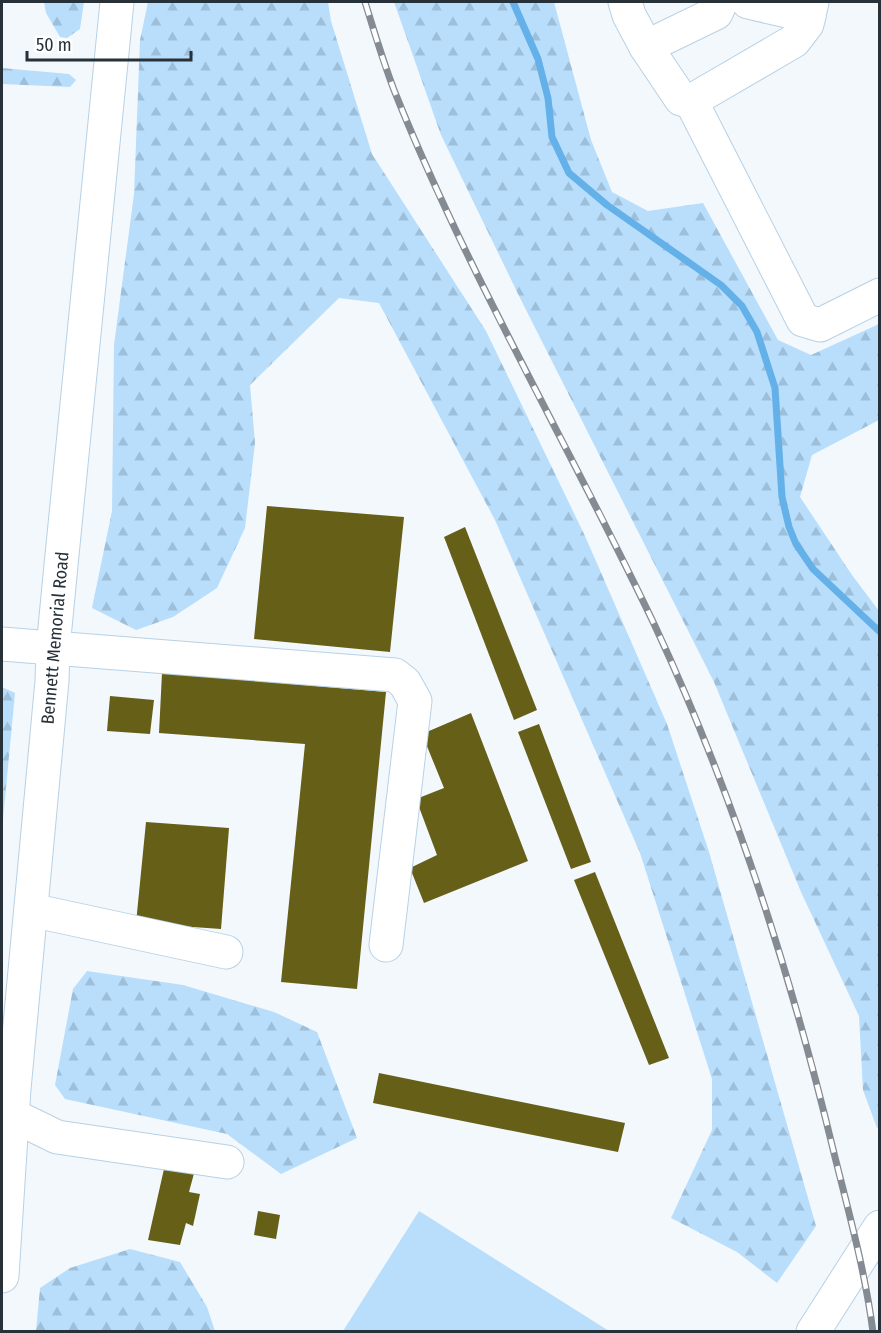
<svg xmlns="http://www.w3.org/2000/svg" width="881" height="1333" viewBox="0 0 881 1333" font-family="'Fira Sans Condensed',sans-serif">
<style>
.forest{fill:url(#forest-firs)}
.park{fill:#b8defc}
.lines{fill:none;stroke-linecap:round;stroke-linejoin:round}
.stream{stroke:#64b0e9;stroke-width:7}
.building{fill:#665f17}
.minor-casing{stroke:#b7d1e5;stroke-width:35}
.minor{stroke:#fff;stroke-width:33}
.rail-casing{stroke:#848b92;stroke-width:7}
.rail{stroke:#fff;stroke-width:4.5;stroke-dasharray:14;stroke-linecap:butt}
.labels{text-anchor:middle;stroke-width:6;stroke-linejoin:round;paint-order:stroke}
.street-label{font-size:18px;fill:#273139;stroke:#fff}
</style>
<defs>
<pattern id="forest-firs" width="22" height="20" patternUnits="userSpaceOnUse" patternTransform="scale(1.5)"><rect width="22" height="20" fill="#b8defc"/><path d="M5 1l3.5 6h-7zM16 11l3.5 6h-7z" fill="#9ebfd9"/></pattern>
</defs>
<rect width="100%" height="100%" fill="#f3f8fd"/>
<!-- forest -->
<g class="forest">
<polygon points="44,2 84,2 80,29 67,38 60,37 46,13"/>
<polygon points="148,2 328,2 331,21 372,154 486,331 585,536 667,724 709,852 816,1226 777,1283 737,1252 671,1218 712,1130 712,1079 640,853 495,520 379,303 339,298 250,385 255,443 245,528 217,588 173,617 136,630 92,608 112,511 114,345 134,194 140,40"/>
<polygon points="394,2 554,2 591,140 612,192 648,211 703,203 778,340 811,355 879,324 879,420 812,455 800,497 852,575 879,611 880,1126 877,1128 863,1090 859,1016 801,892 714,682 520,298 441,135"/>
<polygon points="2,68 69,74 76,80 70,87 2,84"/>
<polygon points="2,687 15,693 2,830"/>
<polygon points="87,971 183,985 274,1012 317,1032 357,1138 281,1174 227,1134 65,1099 55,1085 73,989"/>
<polygon points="130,1249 180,1262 207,1307 215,1331 36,1331 40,1288 70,1268"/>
</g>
<!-- park -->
<polygon class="park" points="419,1211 609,1331 343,1331"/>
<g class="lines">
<!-- stream -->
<polyline class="stream" points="513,2 538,59 548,98 552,137 569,173 607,205 721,285 742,306 757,332 775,388 782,497 789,527 796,544 813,569 880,632"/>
</g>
<!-- building -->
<g class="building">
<polygon points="267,506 404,517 390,652 254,639"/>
<polygon points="465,527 537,710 514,720 444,537"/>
<polygon points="162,673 386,692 357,989 281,982 305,744 159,733"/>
<polygon points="110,696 154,700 150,734 107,731"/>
<polygon points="471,713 528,861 424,903 410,868 437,855 416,799 444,788 422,734"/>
<polygon points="539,724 591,862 571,869 518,732"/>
<polygon points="146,822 229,828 221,929 136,923"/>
<polygon points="595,872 669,1058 649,1065 574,880"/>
<polygon points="379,1073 625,1123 618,1152 373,1103"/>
<polygon points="166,1160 196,1166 189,1192 200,1194 193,1226 186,1223 180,1245 148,1240"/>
<polygon points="258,1211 280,1215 276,1239 254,1235"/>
</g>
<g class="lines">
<defs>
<g id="minor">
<polyline points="625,2 629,15 646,47"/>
<polyline points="748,2 809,16"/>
<polyline points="812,2 807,24 794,41 691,101 803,320 820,325 880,295"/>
<polyline points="691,101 681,99 646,47 716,13 721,2"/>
<polyline points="2,644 395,675 405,683 415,701 386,945"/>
<polyline points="31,910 226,952"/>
<polyline points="12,1115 57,1137 227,1162"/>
<polyline points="2,1276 14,1089 52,681 53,648 62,555 117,2"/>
<polyline points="813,1332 880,1227"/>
</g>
</defs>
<!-- minor casing -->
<use href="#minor" class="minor-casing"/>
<!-- minor -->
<use href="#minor" class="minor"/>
<defs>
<path id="rail" d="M365 2C374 31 383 61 394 90 468 275 570 447 655 626 733 793 790 971 833 1149 848 1210 865 1270 873 1332"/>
</defs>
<!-- rail casing -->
<use href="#rail" class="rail-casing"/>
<!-- rail -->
<use href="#rail" class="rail"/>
</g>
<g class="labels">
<!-- street labels -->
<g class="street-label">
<text transform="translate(55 638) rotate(-85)" y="6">Bennett Memorial Road</text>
</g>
</g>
<!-- border -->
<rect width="881" height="1333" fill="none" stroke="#273139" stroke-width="6"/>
<!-- scale -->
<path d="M27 51v9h164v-9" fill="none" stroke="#273139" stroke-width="3"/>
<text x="36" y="51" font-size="18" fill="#273139" stroke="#ffffff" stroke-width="4.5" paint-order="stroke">50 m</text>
</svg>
